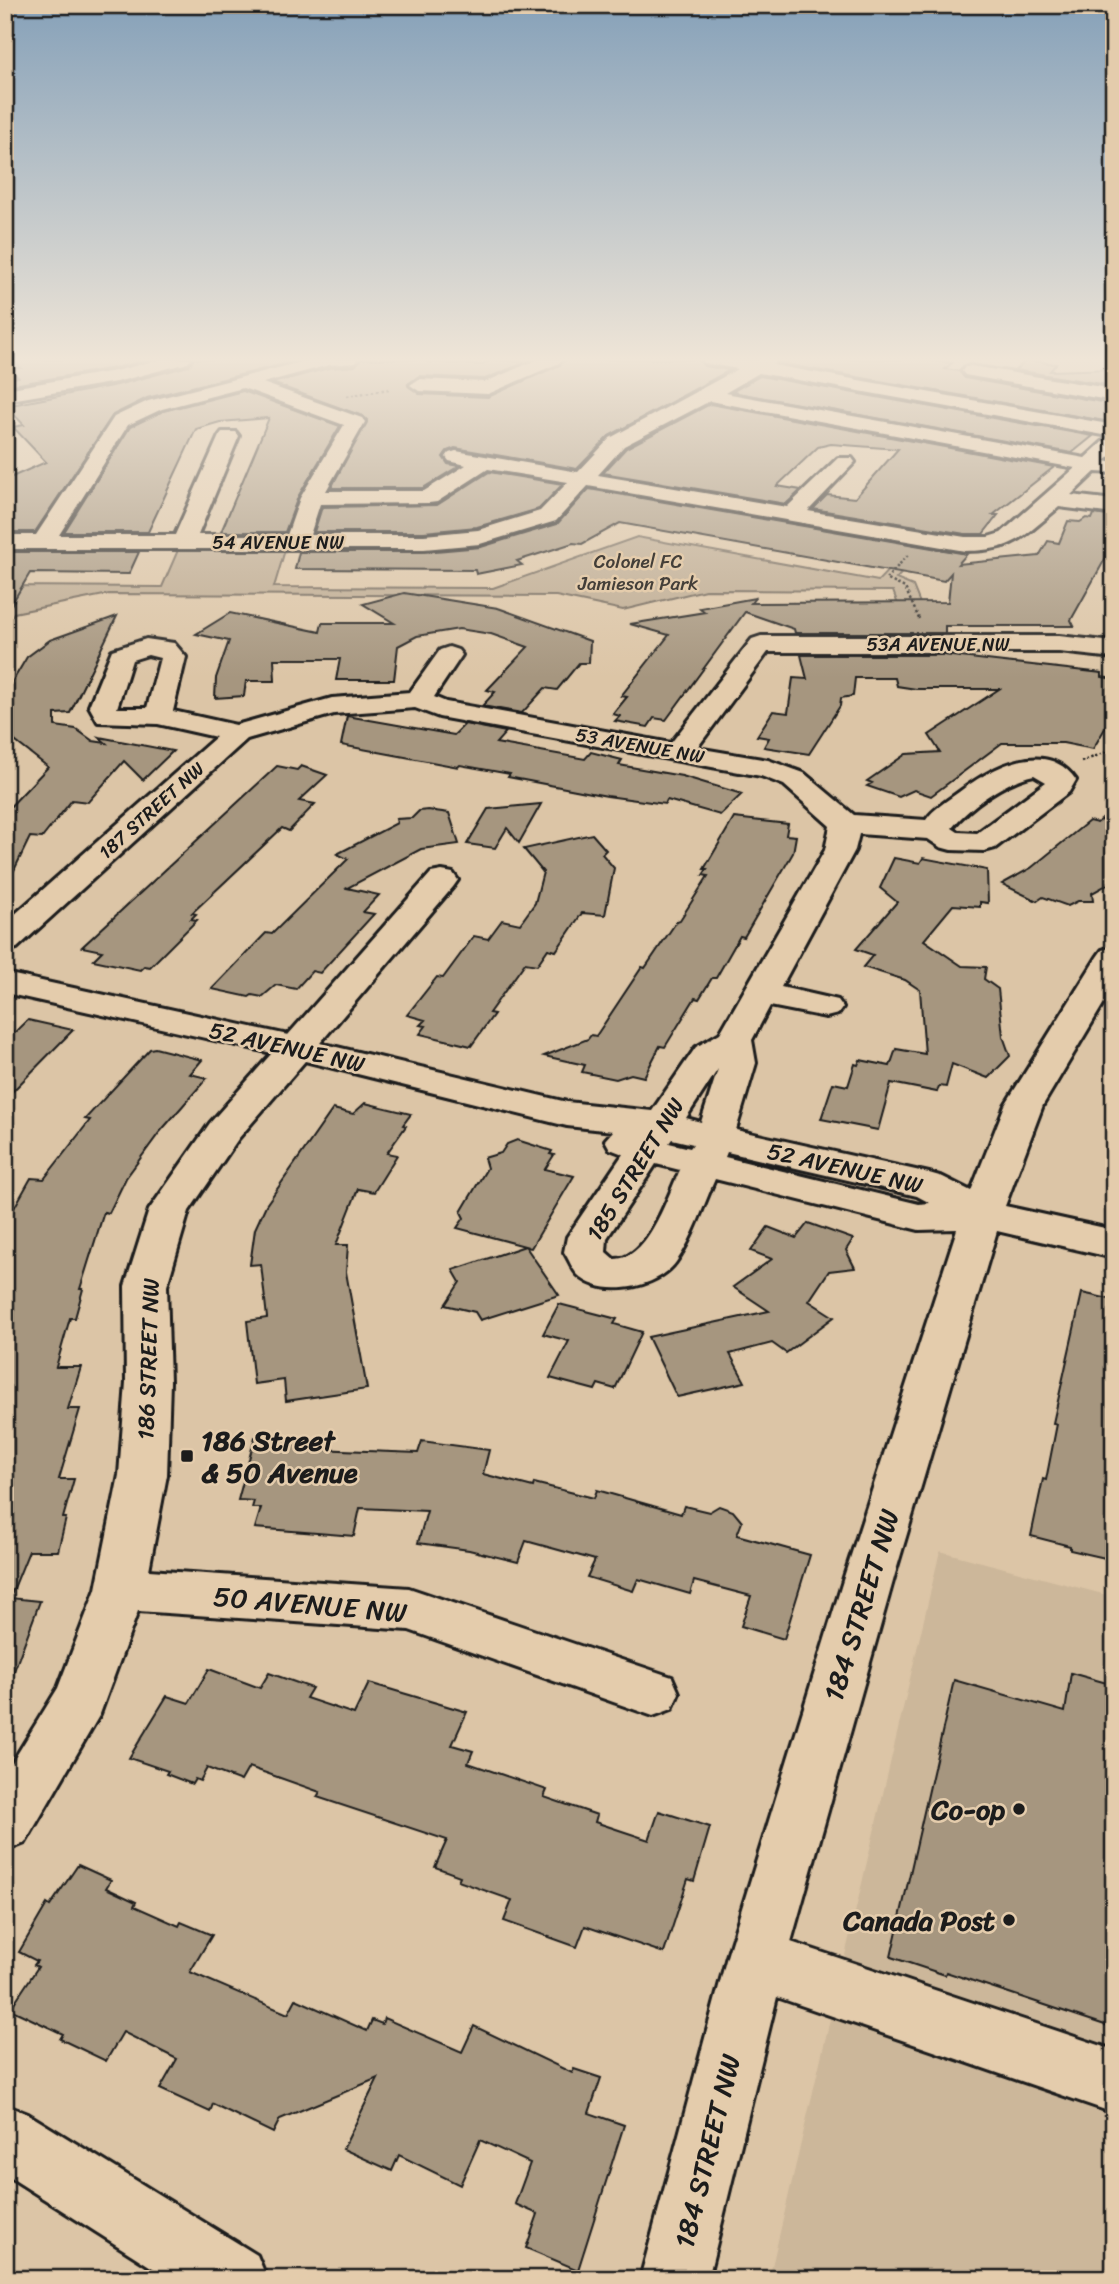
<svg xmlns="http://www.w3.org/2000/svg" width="1119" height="2284" viewBox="0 0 1119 2284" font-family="Sriracha,sans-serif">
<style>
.built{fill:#ccb79a}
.green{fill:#bca98f;stroke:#6c6256;stroke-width:2}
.building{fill:#a6967f;stroke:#1c1c1c;stroke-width:2}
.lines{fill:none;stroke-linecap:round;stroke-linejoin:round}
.minor-casing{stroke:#1c1c1c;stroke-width:6}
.path{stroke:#1c1c1c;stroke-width:2.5;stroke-dasharray:2.5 2.5;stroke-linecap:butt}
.minor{fill:#e4ccac;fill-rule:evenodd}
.poi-dot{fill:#1c1c1c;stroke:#e4ccac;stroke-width:2.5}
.labels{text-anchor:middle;stroke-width:5;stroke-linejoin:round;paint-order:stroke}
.far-street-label{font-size:19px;fill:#1c1c1c;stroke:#e4ccac}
.far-park-label{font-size:19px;fill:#443f39;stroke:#e4ccac}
.street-label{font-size:23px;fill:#1c1c1c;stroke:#e4ccac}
.near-poi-label{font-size:28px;font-weight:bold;fill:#1c1c1c;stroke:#e4ccac;text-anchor:end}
.near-street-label{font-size:28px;fill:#1c1c1c;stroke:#e4ccac}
</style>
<rect width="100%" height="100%" fill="#dcc5a6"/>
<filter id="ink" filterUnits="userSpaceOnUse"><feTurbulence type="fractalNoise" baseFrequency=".0143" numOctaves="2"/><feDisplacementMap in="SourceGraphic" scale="14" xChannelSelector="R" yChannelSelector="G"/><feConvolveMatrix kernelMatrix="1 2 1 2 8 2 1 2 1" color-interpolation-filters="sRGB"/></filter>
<g filter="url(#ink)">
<!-- built -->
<polygon class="built" points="940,1551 1114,1597 1114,2279 769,2279"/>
<!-- green -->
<polygon class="green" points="637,537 878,581 913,544 927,546 896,579 913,586 932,633 909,634 893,591 705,590 623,610 556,596 109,594 14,613 5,627 5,586 162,587 178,550 285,550 274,587 493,588"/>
<!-- building -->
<g class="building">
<polygon points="12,359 153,359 114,368 13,385 6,379 18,377 9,369 21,368"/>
<polygon points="194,359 304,359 147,398 113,415 35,532 5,532 5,480 46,462 13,427 24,425 6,406 117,385 189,366"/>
<polygon points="361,359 426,359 427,362 482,365 490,359 523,362 524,359 533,359 485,379 419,376 408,384 419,394 488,397 560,365 565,359 698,359 704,366 730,370 609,436 577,469 455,448 447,451 443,457 448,464 459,466 423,488 331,488 367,420 363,416 272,383 329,368 355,366"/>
<polygon points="781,359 921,359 952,363 945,369 959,371 965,378 1114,404 1114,419 1110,422 778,363"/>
<polygon points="1027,360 1056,364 1050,371 1114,369 1114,386 1015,370"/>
<polygon points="760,376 1093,436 1072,453 732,392"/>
<polygon points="243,391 340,426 298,497 285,532 221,532 269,418 220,422 196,429 148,532 64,532 130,427 163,411"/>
<polygon points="710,404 1054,467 993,515 998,515 983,534 965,534 813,509 827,495 855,498 898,449 831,444 818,447 777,486 801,490 786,504 603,473 626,448"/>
<polygon points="489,472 563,484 539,509 477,527 424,532 314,532 322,507 437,505"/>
<polygon points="589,489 967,554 958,564 1039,556 1048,541 1059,543 1068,521 1080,522 1086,518 1092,519 1094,514 1114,517 1114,543 1071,620 1074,626 945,626 945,633 795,633 794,629 745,612 666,720 654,718 648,727 615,721 620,716 613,714 627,697 621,696 669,635 630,624 705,612 700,608 755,598 751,603 948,602 951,573 944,581 620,523 582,544 573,543 517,561 522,565 476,574 475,570 295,569 299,552 424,552 481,547 557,524"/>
<polygon points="5,552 139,552 129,574 30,573 5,615"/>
<polygon points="404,593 498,608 590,641 589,663 579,663 557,690 545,688 522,713 482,706 495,692 487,690 528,647 491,634 459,629 417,636 398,646 394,680 336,680 340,659 274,659 275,681 246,681 244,696 215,698 216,678 229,641 196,634 230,613 320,632 322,623 394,623 363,604"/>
<polygon points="117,616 70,713 55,714 55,726 76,729 93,741 106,743 99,737 173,751 143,780 124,761 88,802 72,800 42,838 30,837 5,889 5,812 48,767 11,738 5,726 5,694 27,657 50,640"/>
<polygon points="801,655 943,655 1102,673 1102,677 1114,679 1114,713 1093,749 1063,743 1002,743 931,796 914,790 899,797 867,786 872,783 867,781 906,754 940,752 929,735 999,689 916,689 897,686 895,678 855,678 853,696 841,698 840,706 809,754 764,747 769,738 757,736 773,711 788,713 793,678 807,679"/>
<polygon points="347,716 454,735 465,724 506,732 496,743 585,759 591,752 622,760 619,765 682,776 742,794 720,815 667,800 665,804 607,796 508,777 510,774 460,765 458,767 341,745"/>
<polygon points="277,766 297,770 301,766 327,775 299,801 315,804 289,831 282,828 192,913 196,914 191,919 197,920 150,967 144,966 140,970 93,960 102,951 82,947"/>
<polygon points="541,804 519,843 507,828 495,848 467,844 488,809"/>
<polygon points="428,810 449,813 459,844 421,849 347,888 379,895 363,912 374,914 320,973 312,971 296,989 276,985 262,997 252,995 249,997 212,989 266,933 272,934 348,859 337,854 397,823 396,819 412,818 419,811"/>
<polygon points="1114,810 1114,881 1092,893 1093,901 1078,901 1068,906 1043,897 1037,901 1002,884 1031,868 1089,821 1097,823"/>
<polygon points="734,818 788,824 786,835 796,836 793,853 744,937 740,936 716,978 712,978 699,999 695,998 665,1047 660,1046 644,1077 631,1074 616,1079 582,1072 585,1065 544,1056 588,1039 591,1035 596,1036 642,967 645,968 677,921 680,920 708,876 703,875 707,869 704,869"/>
<polygon points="592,834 606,850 602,854 614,868 605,915 582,913 556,951 548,949 537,965 525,963 489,1013 494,1014 471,1046 420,1034 426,1026 420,1025 425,1020 407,1015 437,977 443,978 474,936 488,939 502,920 520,924 535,903 543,872 524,849"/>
<polygon points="894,858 920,863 923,858 987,870 988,903 980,902 980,907 953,905 924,940 962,966 986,967 984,979 998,989 1003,1036 1010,1056 988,1078 952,1064 946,1087 939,1086 937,1092 891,1083 878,1130 821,1119 833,1083 848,1086 855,1064 858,1065 860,1060 890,1066 896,1049 925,1054 920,990 905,980 863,967 873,955 856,949 897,902 880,888"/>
<polygon points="28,1020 73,1030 5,1099 5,1029 16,1032"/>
<polygon points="155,1048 202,1060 190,1074 207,1078 159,1133 126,1178 109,1213 104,1212 80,1289 83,1289 75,1318 70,1318 56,1367 81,1367 68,1409 80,1409 59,1479 74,1479 63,1518 66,1518 58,1551 29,1551 10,1598 40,1601 8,1687 5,1686 5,1224 31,1178 44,1179 90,1120 85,1119 150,1049"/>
<polygon points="365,1103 411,1114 403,1125 406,1126 387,1153 397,1155 374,1192 358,1189 336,1245 348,1245 346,1272 367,1389 286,1401 284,1380 254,1384 247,1321 267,1318 261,1264 250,1265 255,1229 266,1205 333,1109 353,1114"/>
<polygon points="517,1140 552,1151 550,1154 554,1155 545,1169 574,1176 531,1248 526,1247 559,1295 480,1320 475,1312 445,1305 460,1282 453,1270 525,1246 457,1228 464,1218 461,1212 487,1168 484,1158 501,1153 507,1144"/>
<polygon points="808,1223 853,1239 846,1250 855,1268 829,1271 809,1301 834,1317 786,1353 772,1343 730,1354 745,1382 677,1397 648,1337 769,1311 733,1287 772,1259 751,1251 768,1227 796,1238"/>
<polygon points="1082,1293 1114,1300 1114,1560 1070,1550 1070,1546 1031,1536 1043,1479 1046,1480 1057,1424 1053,1423"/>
<polygon points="559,1304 617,1319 614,1324 642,1332 615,1389 598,1384 595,1390 550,1378 569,1341 543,1334"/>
<polygon points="255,1437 318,1440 316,1449 418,1453 422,1441 489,1450 483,1474 533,1487 534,1483 594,1498 597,1490 681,1514 684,1506 709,1512 719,1506 733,1511 742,1522 737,1535 810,1555 784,1639 741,1626 751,1596 694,1581 690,1594 638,1579 633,1591 587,1577 595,1560 526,1541 518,1562 469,1550 418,1543 427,1511 360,1508 354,1536 255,1528 261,1508 252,1508 254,1501 238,1500"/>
<polygon points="209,1669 260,1688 269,1673 312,1688 306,1698 354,1714 369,1683 467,1712 452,1745 473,1751 468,1763 547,1790 544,1797 597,1815 595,1822 649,1840 659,1811 710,1827 694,1881 688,1879 664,1953 585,1926 577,1947 504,1921 512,1900 458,1881 460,1876 435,1867 447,1840 317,1797 320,1792 249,1767 241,1781 207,1768 200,1781 195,1779 192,1784 166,1774 168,1771 129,1758 167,1696 189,1703"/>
<polygon points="1071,1673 1114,1685 1114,2028 946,1972 945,1975 891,1957 954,1680 1065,1712"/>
<polygon points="78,1865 111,1880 106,1888 136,1902 134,1906 179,1926 181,1922 212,1935 190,1972 288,2014 296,1999 367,2031 372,2020 382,2024 384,2018 462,2052 474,2026 572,2073 574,2069 601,2078 589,2113 624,2125 578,2270 526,2248 538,2214 515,2204 530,2163 480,2140 460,2185 399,2155 392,2171 343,2149 378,2078 280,2119 273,2133 213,2104 210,2112 160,2089 177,2059 123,2032 106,2061 60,2039 63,2034 10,2009 38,1967 34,1965 37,1961 19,1952 47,1904 50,1906"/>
</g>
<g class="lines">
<defs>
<g id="minor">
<polygon points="162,359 191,359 188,363 116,382 5,401 5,389 115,371"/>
<path d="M313 359H358L355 363 329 365 263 383 362 418 365 422 326 491H424L466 465 449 461 446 457 449 453 456 451 578 472 610 438 738 369 704 363 701 359 753 361 758 359H779L773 365 1114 425V453L1105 461 1114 463V473L1095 472 1071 495 1114 500V514L1059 507C1023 537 1014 551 965 551L588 486 556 521 480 544 424 549H5V535H36L114 417 148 401ZM759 373 1109 436 1085 458 725 393ZM243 388 344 425 300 498 287 535H198L239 436 236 432H222L219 436 175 535H59L128 425 162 409ZM710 401 1075 468 1001 533 988 537H965L808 511 855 462 852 458H838L787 507 598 475 624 446ZM488 469 568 482 540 511 478 530 424 535H310L320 504 429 503 437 502Z"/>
<polygon points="539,359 562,359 559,363 488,394 419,391 410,385 419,379 485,382"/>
<polygon points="971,366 1114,389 1114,401 965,375 962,371 965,367"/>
<path d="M761 636H1059L1114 642V658L1059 652H768L697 748 768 760 804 773 854 815 926 820C933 809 948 800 959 792 991 768 1046 737 1076 780L1069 792 995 848 984 851 951 850 940 847 928 839 859 834 855 850 781 987 838 1000 843 1007 838 1014 826 1017 770 1006 752 1040 756 1063 736 1130 929 1173 943 1177 971 1191 1005 1105 1097 957 1102 950 1114 947V986L1043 1105 1005 1206 1114 1230V1258L997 1231 895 1574 791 1942 1114 2050V2113L777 1997 708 2279H640L726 1960 845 1574 957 1229 919 1230 715 1179C703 1206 693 1238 676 1262 658 1288 602 1299 578 1275 572 1269 569 1259 564 1252L567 1237 623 1154 610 1149 605 1140 613 1131 567 1126 305 1061 238 1139 189 1211 167 1286 170 1382 167 1475 149 1570 409 1588 672 1677 679 1693 672 1709 653 1716 409 1630 138 1611 100 1714 25 1843 5 1851V1774L58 1688 96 1589 119 1475 126 1382 125 1286 149 1210 210 1123 272 1053 5 993V973L288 1035 431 873 442 871 453 873 458 880 453 887 320 1043 567 1102 652 1111 696 1047 720 1033 825 850 830 826 784 785 761 776 439 717 415 708 334 714 247 739 17 948 5 951V923L216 737 158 724 98 722 89 706 112 650 146 639 174 643 186 657 173 711 236 725 332 698 410 692 440 650 449 647 458 650 462 655 434 697 446 702 671 743 752 639ZM148 655 160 658 147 708H117L132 660ZM1034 775 1046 782 977 833 958 832 952 828C970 806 1005 781 1034 775ZM718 1069 701 1122 686 1118ZM672 1139 693 1144 690 1148 669 1143ZM727 1152 917 1196 930 1203 919 1204 725 1157ZM656 1164 680 1170C667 1197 648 1260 614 1259L606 1252 607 1238Z"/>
<polygon points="5,2105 28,2114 257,2255 267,2279 170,2279 5,2174"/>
</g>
</defs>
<!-- minor casing -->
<use href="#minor" class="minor-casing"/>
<!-- path -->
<g class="path">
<polyline points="347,396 389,389"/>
<polyline points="908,555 886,579 905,588 920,621"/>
<polyline points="1081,762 1114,749"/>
</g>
<!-- minor -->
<use href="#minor" class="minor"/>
</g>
</g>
<!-- sky -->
<linearGradient id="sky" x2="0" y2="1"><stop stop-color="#86a1b9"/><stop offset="0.53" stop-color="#efe5d7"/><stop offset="1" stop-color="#efe5d7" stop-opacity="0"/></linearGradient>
<rect width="1119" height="678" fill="url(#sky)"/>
<!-- markers -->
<g class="poi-dot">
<rect x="180" y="1449" width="14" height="14" rx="3.5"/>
<circle cx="1019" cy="1809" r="7"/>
<circle cx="1009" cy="1920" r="7"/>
</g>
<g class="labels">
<!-- far-street labels -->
<g class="far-street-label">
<text x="278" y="549">54 AVENUE NW</text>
<text x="938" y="651">53A AVENUE NW</text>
<text transform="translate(640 745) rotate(10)" y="7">53 AVENUE NW</text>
<text transform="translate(151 810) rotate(-42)" y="7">187 STREET NW</text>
</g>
<!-- far-park labels -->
<g class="far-park-label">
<text x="638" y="568">Colonel FC<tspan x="638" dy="22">Jamieson Park</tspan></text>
</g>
<!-- street labels -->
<g class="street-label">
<text transform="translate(287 1047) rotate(13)" y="8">52 AVENUE NW</text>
<text transform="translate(845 1168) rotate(13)" y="8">52 AVENUE NW</text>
<text transform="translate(635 1169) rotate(-58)" y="8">185 STREET NW</text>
<text transform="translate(148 1359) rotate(-88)" y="8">186 STREET NW</text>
</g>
<!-- near-poi labels -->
<g class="near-poi-label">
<text x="201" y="1450" text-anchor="start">186 Street<tspan x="201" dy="32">&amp; 50 Avenue</tspan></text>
<text x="1005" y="1819">Co-op</text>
<text x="995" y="1930">Canada Post</text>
</g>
<!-- near-street labels -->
<g class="near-street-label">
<text transform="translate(310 1604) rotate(5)" y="10">50 AVENUE NW</text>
<text transform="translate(861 1605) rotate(-73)" y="10">184 STREET NW</text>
<text transform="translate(707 2151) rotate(-76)" y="10">184 STREET NW</text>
</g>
</g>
<!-- margin -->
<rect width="1119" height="2284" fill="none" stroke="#e4ccac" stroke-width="28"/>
<rect x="14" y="14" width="1091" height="2256" fill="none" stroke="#1c1c1c" stroke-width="2.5" filter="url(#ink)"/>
</svg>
